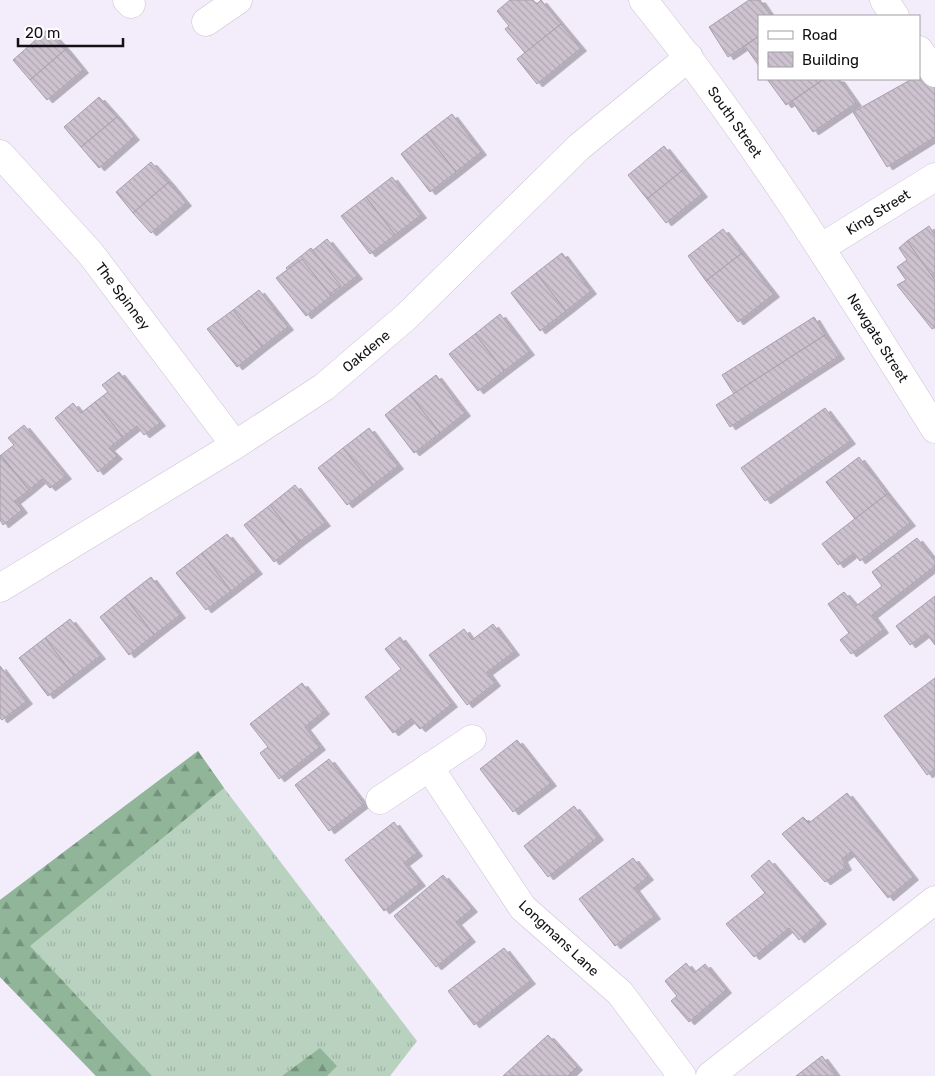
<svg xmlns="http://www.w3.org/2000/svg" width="935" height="1076" viewBox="0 0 935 1076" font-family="Rubik,sans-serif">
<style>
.grass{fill:url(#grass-tufts)}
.forest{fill:url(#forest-firs)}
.building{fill:url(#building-back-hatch);stroke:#a89fac;filter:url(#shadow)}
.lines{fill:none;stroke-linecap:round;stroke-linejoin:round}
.minor-casing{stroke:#cac3d1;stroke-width:29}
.major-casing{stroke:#cac3d1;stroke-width:29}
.minor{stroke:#fff;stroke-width:28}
.major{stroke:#fff;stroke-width:28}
.labels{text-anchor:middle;stroke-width:4.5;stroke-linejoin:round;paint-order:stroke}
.street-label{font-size:14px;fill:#131115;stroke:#fff}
</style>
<defs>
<pattern id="grass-tufts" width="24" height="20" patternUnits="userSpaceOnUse" patternTransform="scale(1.25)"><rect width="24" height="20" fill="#b9d2bf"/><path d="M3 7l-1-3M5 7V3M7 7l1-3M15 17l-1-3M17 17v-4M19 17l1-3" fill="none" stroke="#9eb3a3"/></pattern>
<pattern id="forest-firs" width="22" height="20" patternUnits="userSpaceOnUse" patternTransform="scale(1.25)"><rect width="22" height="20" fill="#90b599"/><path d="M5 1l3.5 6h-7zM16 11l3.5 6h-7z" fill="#74927c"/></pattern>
<pattern id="building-back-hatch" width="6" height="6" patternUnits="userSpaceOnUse" patternTransform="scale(1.25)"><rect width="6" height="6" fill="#cdc3d0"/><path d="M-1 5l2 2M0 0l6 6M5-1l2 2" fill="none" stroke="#afa6b2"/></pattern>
<filter id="shadow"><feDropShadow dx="5.5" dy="3" stdDeviation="0" flood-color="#0004"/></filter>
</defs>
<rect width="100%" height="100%" fill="#f3ecfb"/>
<!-- grass -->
<polygon class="grass" points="198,751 224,788 417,1041 390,1076 96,1076 0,977 0,900"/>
<!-- forest -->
<g class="forest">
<polygon points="198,751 224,788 30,946 152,1076 96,1076 0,977 0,900"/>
<polygon points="320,1048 337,1066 327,1076 282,1076"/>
</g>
<!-- building -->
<g class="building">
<polygon points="510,0 533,0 537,4 541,0 561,24 525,53 505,29 509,26 497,11"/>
<polygon points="749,0 760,0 771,16 759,16 759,36 728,57 709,27"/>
<polygon points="561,24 581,48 537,84 517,59"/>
<polygon points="48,29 66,49 30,80 13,60"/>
<polygon points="759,36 759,66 745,46"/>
<polygon points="66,49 83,70 47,100 30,80"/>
<polygon points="935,66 935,137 887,167 853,112 912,79 919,79 919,75"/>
<polygon points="767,79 824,79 786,105"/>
<polygon points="824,79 839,79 856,103 813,132 792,101"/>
<polygon points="99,97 117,117 81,147 64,127"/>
<polygon points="452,114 481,152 456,172 426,134"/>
<polygon points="117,117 134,137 99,168 81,147"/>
<polygon points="426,134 456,172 430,192 401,154"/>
<polygon points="664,146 683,170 647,199 628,175"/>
<polygon points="151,162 169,182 133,213 116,192"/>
<polygon points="683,170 702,194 666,223 647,199"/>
<polygon points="392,177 421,215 395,235 366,197"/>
<polygon points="169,182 186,203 151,233 133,213"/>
<polygon points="366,197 395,235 370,254 341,216"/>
<polygon points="929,226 935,235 935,273 931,275 907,241"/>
<polygon points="723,229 742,253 706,281 688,256"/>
<polygon points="327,239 357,276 331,296 302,259"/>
<polygon points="907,241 935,280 935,327 932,329 897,285 906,280 897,267 907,260 899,248"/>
<polygon points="311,248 341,286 315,305 286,268"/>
<polygon points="562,253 591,291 566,311 536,273"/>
<polygon points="742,253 774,294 738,322 706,281"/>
<polygon points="302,259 331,296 306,316 276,278"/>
<polygon points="536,273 566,311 540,331 511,293"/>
<polygon points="259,290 288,327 262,347 233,310"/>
<polygon points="233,310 262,347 237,367 207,329"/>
<polygon points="500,314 529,352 504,371 475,334"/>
<polygon points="814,317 825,335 734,394 722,375"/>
<polygon points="475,334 504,371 478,391 449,354"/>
<polygon points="825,335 839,356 730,427 716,405"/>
<polygon points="119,372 160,423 144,435 137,426 123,437 95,402 108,392 102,385"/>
<polygon points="436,375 465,413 440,433 410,395"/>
<polygon points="410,395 440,433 414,453 385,415"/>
<polygon points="95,402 123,437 109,448 117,456 98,472 55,418 73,403 81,413"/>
<polygon points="825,408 850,441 765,501 741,468"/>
<polygon points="24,425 66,476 50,488 42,479 29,490 1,455 14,445 8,438"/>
<polygon points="369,428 398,466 373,485 343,448"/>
<polygon points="343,448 373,485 347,505 318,468"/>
<polygon points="0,455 29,490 15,501 22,510 3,525 0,520"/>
<polygon points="859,457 887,494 855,519 826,482"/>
<polygon points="295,485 325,523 299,542 270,505"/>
<polygon points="887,494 910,523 860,561 854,553 838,565 822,544"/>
<polygon points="270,505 299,542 274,562 244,525"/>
<polygon points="227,534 257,571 231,591 202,553"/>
<polygon points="917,538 935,561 935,566 872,615 883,630 851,654 840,640 849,633 828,604 844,592 856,606 882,586 872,572"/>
<polygon points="202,553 231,591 206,610 176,573"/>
<polygon points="151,577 180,615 154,635 125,597"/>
<polygon points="935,596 935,645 926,633 910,645 896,626"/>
<polygon points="125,597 154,635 129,655 100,617"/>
<polygon points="70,619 100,656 74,676 45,638"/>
<polygon points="493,624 514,652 487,672 495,683 467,705 429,655 464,629 472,640"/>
<polygon points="400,637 452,704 420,729 411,719 393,733 365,697 401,669 385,649"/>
<polygon points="45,638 74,676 48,696 19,658"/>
<polygon points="0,666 27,701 2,720 0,718"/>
<polygon points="935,678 935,769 927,775 884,716"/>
<polygon points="302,683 324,711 305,727 320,747 279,779 260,753 268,747 250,724"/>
<polygon points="517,740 551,783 513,812 480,769"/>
<polygon points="329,759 364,804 329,831 295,785"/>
<polygon points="847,793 913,877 888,898 851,852 842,859 846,867 825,882 782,834 803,817 809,823"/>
<polygon points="574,806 598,837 548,877 524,846"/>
<polygon points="394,822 417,853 404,863 420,883 384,911 345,860"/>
<polygon points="633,858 648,877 634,888 655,916 615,946 579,899"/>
<polygon points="769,860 821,921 799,940 789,928 754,957 726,924 765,893 751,876"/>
<polygon points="443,875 472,909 456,922 470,939 436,967 394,916"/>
<polygon points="504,948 530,981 474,1025 448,991"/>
<polygon points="686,963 694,973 705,964 726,990 689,1022 671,1001 677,996 665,981"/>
<polygon points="548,1035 577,1067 568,1076 503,1076"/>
<polygon points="822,1056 837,1076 796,1076"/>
</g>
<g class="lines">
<defs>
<g id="minor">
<polyline points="127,0 131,4"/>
<polyline points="884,0 895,16"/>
<polyline points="206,22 238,0"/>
<polyline points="919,50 935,73"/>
<polyline points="0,154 91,254 235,445"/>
<polyline points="822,247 935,177"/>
<polyline points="0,588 235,445 324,387 407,316 579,147 689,57"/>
<polyline points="429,767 523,908 620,993 682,1076"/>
<polyline points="380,800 472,739"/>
<polyline points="710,1076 935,900"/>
</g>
<path id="major" d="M643 0C752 135 844 283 935 429"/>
</defs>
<!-- minor casing -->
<use href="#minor" class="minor-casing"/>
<!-- major casing -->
<use href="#major" class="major-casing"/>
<!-- minor -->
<use href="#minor" class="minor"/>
<!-- major -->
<use href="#major" class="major"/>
</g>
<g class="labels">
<!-- street labels -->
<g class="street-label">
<text transform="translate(735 122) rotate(55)" y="5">South Street</text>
<text transform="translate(878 212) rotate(-32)" y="5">King Street</text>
<text transform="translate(123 296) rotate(53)" y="5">The Spinney</text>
<text transform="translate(878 338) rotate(58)" y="5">Newgate Street</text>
<text transform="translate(366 351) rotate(-40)" y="5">Oakdene</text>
<text transform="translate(559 938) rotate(43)" y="5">Longmans Lane</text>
</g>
</g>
<!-- legend -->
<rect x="758" y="15" width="162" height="65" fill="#ffffff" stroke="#a1a0a1"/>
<rect x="768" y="31" width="25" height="8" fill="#ffffff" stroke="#a1a0a1"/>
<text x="802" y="40" font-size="15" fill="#131115">Road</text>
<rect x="768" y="52" width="25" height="15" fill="url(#building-back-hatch)" stroke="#a1a0a1"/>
<text x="802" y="65" font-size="15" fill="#131115">Building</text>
<!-- scale -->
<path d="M18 38v8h105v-8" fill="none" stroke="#131115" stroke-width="2.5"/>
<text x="25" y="38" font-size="15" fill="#131115" stroke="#ffffff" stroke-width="4" paint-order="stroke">20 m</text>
</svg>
